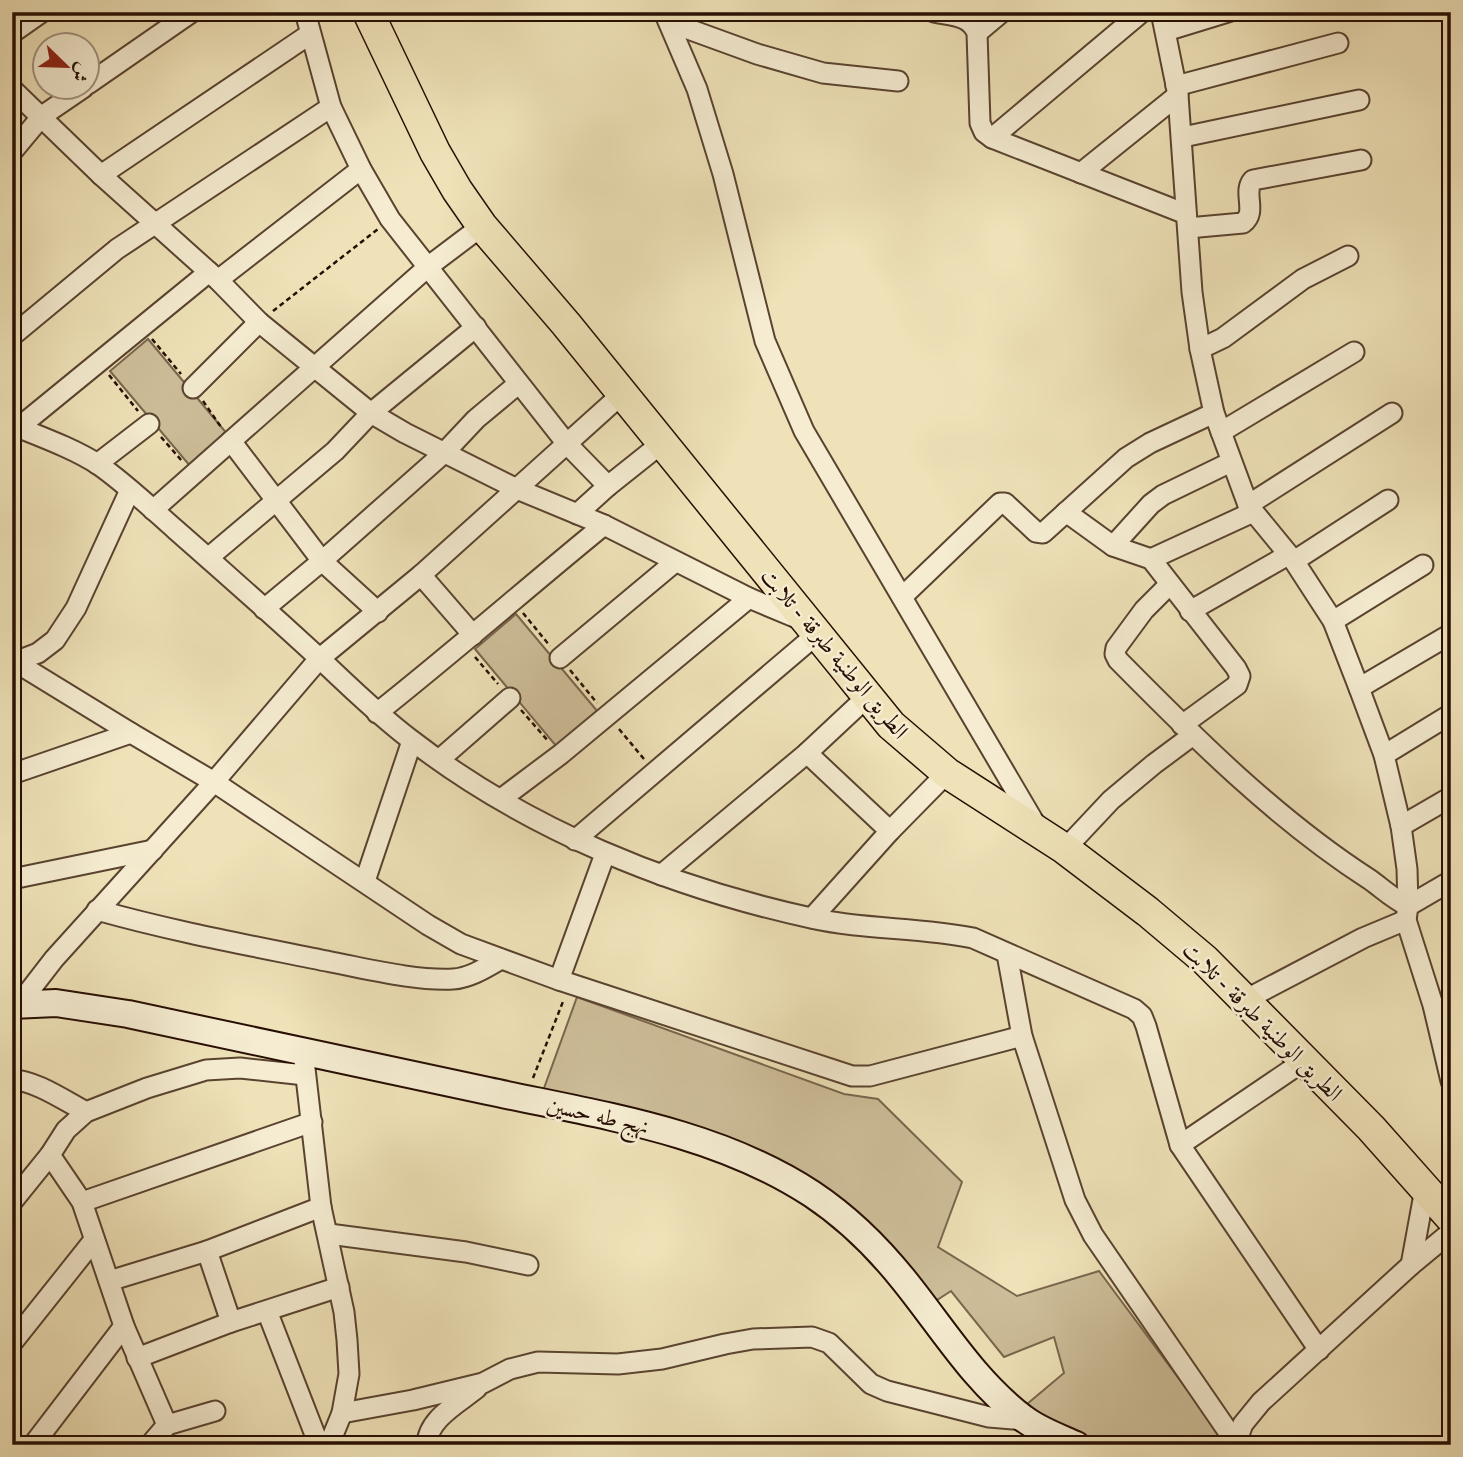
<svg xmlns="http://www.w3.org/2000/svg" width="1463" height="1457" viewBox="0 0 1463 1457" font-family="'IM FELL Double Pica',Amiri,serif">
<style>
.green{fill:#cdbe99;stroke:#7a664e;stroke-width:2}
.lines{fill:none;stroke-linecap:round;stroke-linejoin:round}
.street-casing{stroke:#594330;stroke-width:23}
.secondary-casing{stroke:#270e03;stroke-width:30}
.primary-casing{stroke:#270e03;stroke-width:33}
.path{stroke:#270e03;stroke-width:2.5;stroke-dasharray:5 3.5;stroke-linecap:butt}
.street{stroke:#f5ecd1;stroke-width:19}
.secondary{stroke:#f5ecd1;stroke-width:26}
.primary{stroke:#efe2b8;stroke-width:30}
.labels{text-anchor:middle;stroke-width:5;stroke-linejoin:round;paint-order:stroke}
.street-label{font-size:23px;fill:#270e03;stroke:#f5ecd1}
</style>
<rect width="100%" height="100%" fill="#efe2b8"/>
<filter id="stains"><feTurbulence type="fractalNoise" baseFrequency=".00286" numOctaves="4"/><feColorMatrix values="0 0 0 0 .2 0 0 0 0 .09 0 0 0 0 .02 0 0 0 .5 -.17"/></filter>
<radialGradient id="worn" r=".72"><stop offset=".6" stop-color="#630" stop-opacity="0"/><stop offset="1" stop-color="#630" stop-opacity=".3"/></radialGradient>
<!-- green -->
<g class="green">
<polygon points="148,339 233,441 196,473 110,371"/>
<polygon points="516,614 603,718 562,753 475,649"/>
<polygon points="577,997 844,1094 878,1099 962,1182 938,1247 1017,1296 1099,1271 1228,1445 1093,1445 1046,1429 1020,1410 1064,1373 1054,1337 1004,1357 951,1291 934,1302 812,1188 543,1091"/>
</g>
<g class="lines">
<defs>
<g id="street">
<polyline points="305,12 331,107 361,169 390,219 567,444 608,486"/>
<polyline points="664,12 697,89 723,174 765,341 804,431 1037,827"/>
<path d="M934 12C952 16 970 15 977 33L980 123 984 132 992 138 1186 214"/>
<polyline points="1161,12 1178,95 1192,292 1200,349 1214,413 1248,505 1294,561 1333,621 1359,688 1384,755 1401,826 1407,869 1408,906 1406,920 1433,1005 1451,1081"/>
<polyline points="669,22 757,54 823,73 898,81"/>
<polyline points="1166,31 1228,12"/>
<polyline points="12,33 42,12"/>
<polyline points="977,33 1002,12"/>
<polyline points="88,84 192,12"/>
<polyline points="1176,86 1338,43"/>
<polyline points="12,89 101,175 218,280 259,322 371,413 405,433 517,489 604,525 749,598 804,621"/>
<polyline points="1183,137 1359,100"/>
<polyline points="992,138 1142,12"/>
<polyline points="12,152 42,116 83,88"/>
<polyline points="1081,173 1178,95"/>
<polyline points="101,175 310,34"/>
<path d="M1188 228 1243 223C1258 212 1242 192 1253 180L1361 160"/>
<polyline points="218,280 361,169"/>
<polyline points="12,336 117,249 331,107"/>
<polyline points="1200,349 1223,338 1303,279 1348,256"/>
<polyline points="193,388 259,322"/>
<path d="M12 425C39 436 75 449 99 465 126 484 151 508 176 530 224 572 271 614 318 657 348 685 377 714 410 739 526 829 669 887 811 918 864 930 919 927 973 938L1134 1009 1142 1016 1146 1026 1180 1145 1319 1350"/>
<polyline points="18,428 209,272"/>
<polyline points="1221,432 1354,352"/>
<polyline points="231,441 322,561 378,612"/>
<polyline points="97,464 149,424"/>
<polyline points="1248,505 1392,413"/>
<polyline points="153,510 429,266 482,226"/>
<polyline points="1066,512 1113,546 1151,559 1236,668 1240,676 1237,685 1182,725"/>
<polyline points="577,514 608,486 662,443"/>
<polyline points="1113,546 1151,504 1163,495 1231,462"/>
<polyline points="208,558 335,451 371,413 476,327"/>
<polyline points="1151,559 1253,512"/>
<polyline points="1294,561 1388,500"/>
<polyline points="421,575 473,635"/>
<path d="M1170 584 1144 610 1116 648 1115 654 1118 660C1195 738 1276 819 1369 879 1382 888 1393 899 1408 906"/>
<polyline points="902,597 1000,503 1005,503 1036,532 1043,533 1126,458 1150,443 1214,413"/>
<polyline points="264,609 322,561 444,453 476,419 518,384"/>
<polyline points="1190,611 1288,555"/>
<polyline points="1333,621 1423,565"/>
<polyline points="560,658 675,562"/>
<polyline points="12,660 131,733 214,782 428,925 461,944 559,980 852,1076 870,1076 1022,1036"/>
<polyline points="12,663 38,653 55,640 76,608 130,490"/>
<polyline points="1359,688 1449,635"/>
<path d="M377 713C454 652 528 587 604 525"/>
<polyline points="807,753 890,831"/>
<polyline points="1384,755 1451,714"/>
<polyline points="439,760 510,698"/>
<polyline points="12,774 131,733"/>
<polyline points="501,799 561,754 749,598"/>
<polyline points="1401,826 1451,797"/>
<polyline points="575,840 817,634"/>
<polyline points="1065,849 1111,800 1154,764 1193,735"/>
<polyline points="661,875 807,753 868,696"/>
<polyline points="12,879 153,850"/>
<polyline points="365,881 412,741"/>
<polyline points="1408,906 1451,881"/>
<path d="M97 910C175 932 253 946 331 962 368 969 416 981 453 979 470 978 487 967 501 959"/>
<polyline points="812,918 890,831 947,773"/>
<polyline points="1007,954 1022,1036 1075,1200 1093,1235 1236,1443"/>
<polyline points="559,980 605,854"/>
<polyline points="1245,1000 1363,938 1406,920"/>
<polyline points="20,1003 54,959 214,782 319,659 421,575 622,394"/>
<polyline points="303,1051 321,1207 344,1312 347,1340 349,1374 342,1413 329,1445"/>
<path d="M12 1080C33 1079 67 1102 86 1112"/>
<polyline points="1180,1145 1304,1061"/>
<polyline points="50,1155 82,1202 124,1326 167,1425"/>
<polyline points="12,1202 50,1155 66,1130 86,1112 147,1088 206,1070 240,1068 305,1075"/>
<polyline points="82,1202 312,1122"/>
<polyline points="329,1234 466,1252 528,1265"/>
<polyline points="207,1251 231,1322"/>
<polyline points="1411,1265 1425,1189"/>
<polyline points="109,1281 207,1251 321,1207"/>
<polyline points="267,1311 319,1445"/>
<polyline points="12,1343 94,1240"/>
<polyline points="137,1358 231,1322 339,1287"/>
<polyline points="342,1413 413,1400 483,1383 510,1369 538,1362 618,1364 662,1359 725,1344 753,1339 812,1337 829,1343 871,1384 887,1391 989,1417 1025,1420"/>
<polyline points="33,1445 124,1326"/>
<polyline points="150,1445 167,1425 215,1411"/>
<path d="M427 1445C427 1419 459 1403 477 1388"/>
<polyline points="1235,1445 1243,1424 1261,1402 1411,1265 1451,1232"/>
</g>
<path id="secondary" d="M12 1005 56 1003 128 1014C248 1040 368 1065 488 1091 599 1115 716 1131 812 1194 845 1216 878 1248 903 1279 942 1327 973 1380 1023 1418 1038 1430 1058 1437 1076 1445"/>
<polyline id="primary" points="368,12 435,152 457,190 482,226 566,324 891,725 947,773 1065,849 1148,912 1205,960 1371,1128 1451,1218"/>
</defs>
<!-- street casing -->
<use href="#street" class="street-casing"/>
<!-- secondary casing -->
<use href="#secondary" class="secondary-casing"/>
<!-- primary casing -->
<use href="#primary" class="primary-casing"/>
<!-- path -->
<g class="path">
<polyline points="273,311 378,229"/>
<polyline points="152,339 181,374"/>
<polyline points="109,375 138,411"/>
<polyline points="203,401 221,427"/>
<polyline points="161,437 182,461"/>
<polyline points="523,613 550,646"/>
<polyline points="475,657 498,684"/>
<polyline points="570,670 597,703"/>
<polyline points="521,710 549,742"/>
<polyline points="619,729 644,759"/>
<polyline points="533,1078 564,999"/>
</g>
<!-- street -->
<use href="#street" class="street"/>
<!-- secondary -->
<use href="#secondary" class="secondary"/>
<!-- primary -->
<use href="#primary" class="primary"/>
</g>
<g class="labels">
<!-- street labels -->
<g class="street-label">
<text transform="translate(835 653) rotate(50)" y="8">الطريق الوطنية طبرقة - تلابت</text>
<text transform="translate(1263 1021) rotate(45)" y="8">الطريق الوطنية طبرقة - تلابت</text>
<text transform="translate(598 1115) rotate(13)" y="8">نهج طه حسين</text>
</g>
</g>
<!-- margin -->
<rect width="1463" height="1457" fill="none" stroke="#efe2b8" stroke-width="42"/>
<rect x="14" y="14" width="1435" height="1429" fill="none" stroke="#270e03" stroke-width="3.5"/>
<rect x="21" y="21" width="1421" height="1415" fill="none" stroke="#270e03" stroke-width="2"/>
<!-- north arrow -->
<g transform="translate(66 66) rotate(113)"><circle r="33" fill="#f5ecd1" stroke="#a3937f" stroke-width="2"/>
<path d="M0-5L12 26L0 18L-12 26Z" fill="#8f2418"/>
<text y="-10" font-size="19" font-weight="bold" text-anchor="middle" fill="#270e03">ش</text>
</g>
<rect width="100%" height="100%" filter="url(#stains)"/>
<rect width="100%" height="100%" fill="url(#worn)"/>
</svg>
